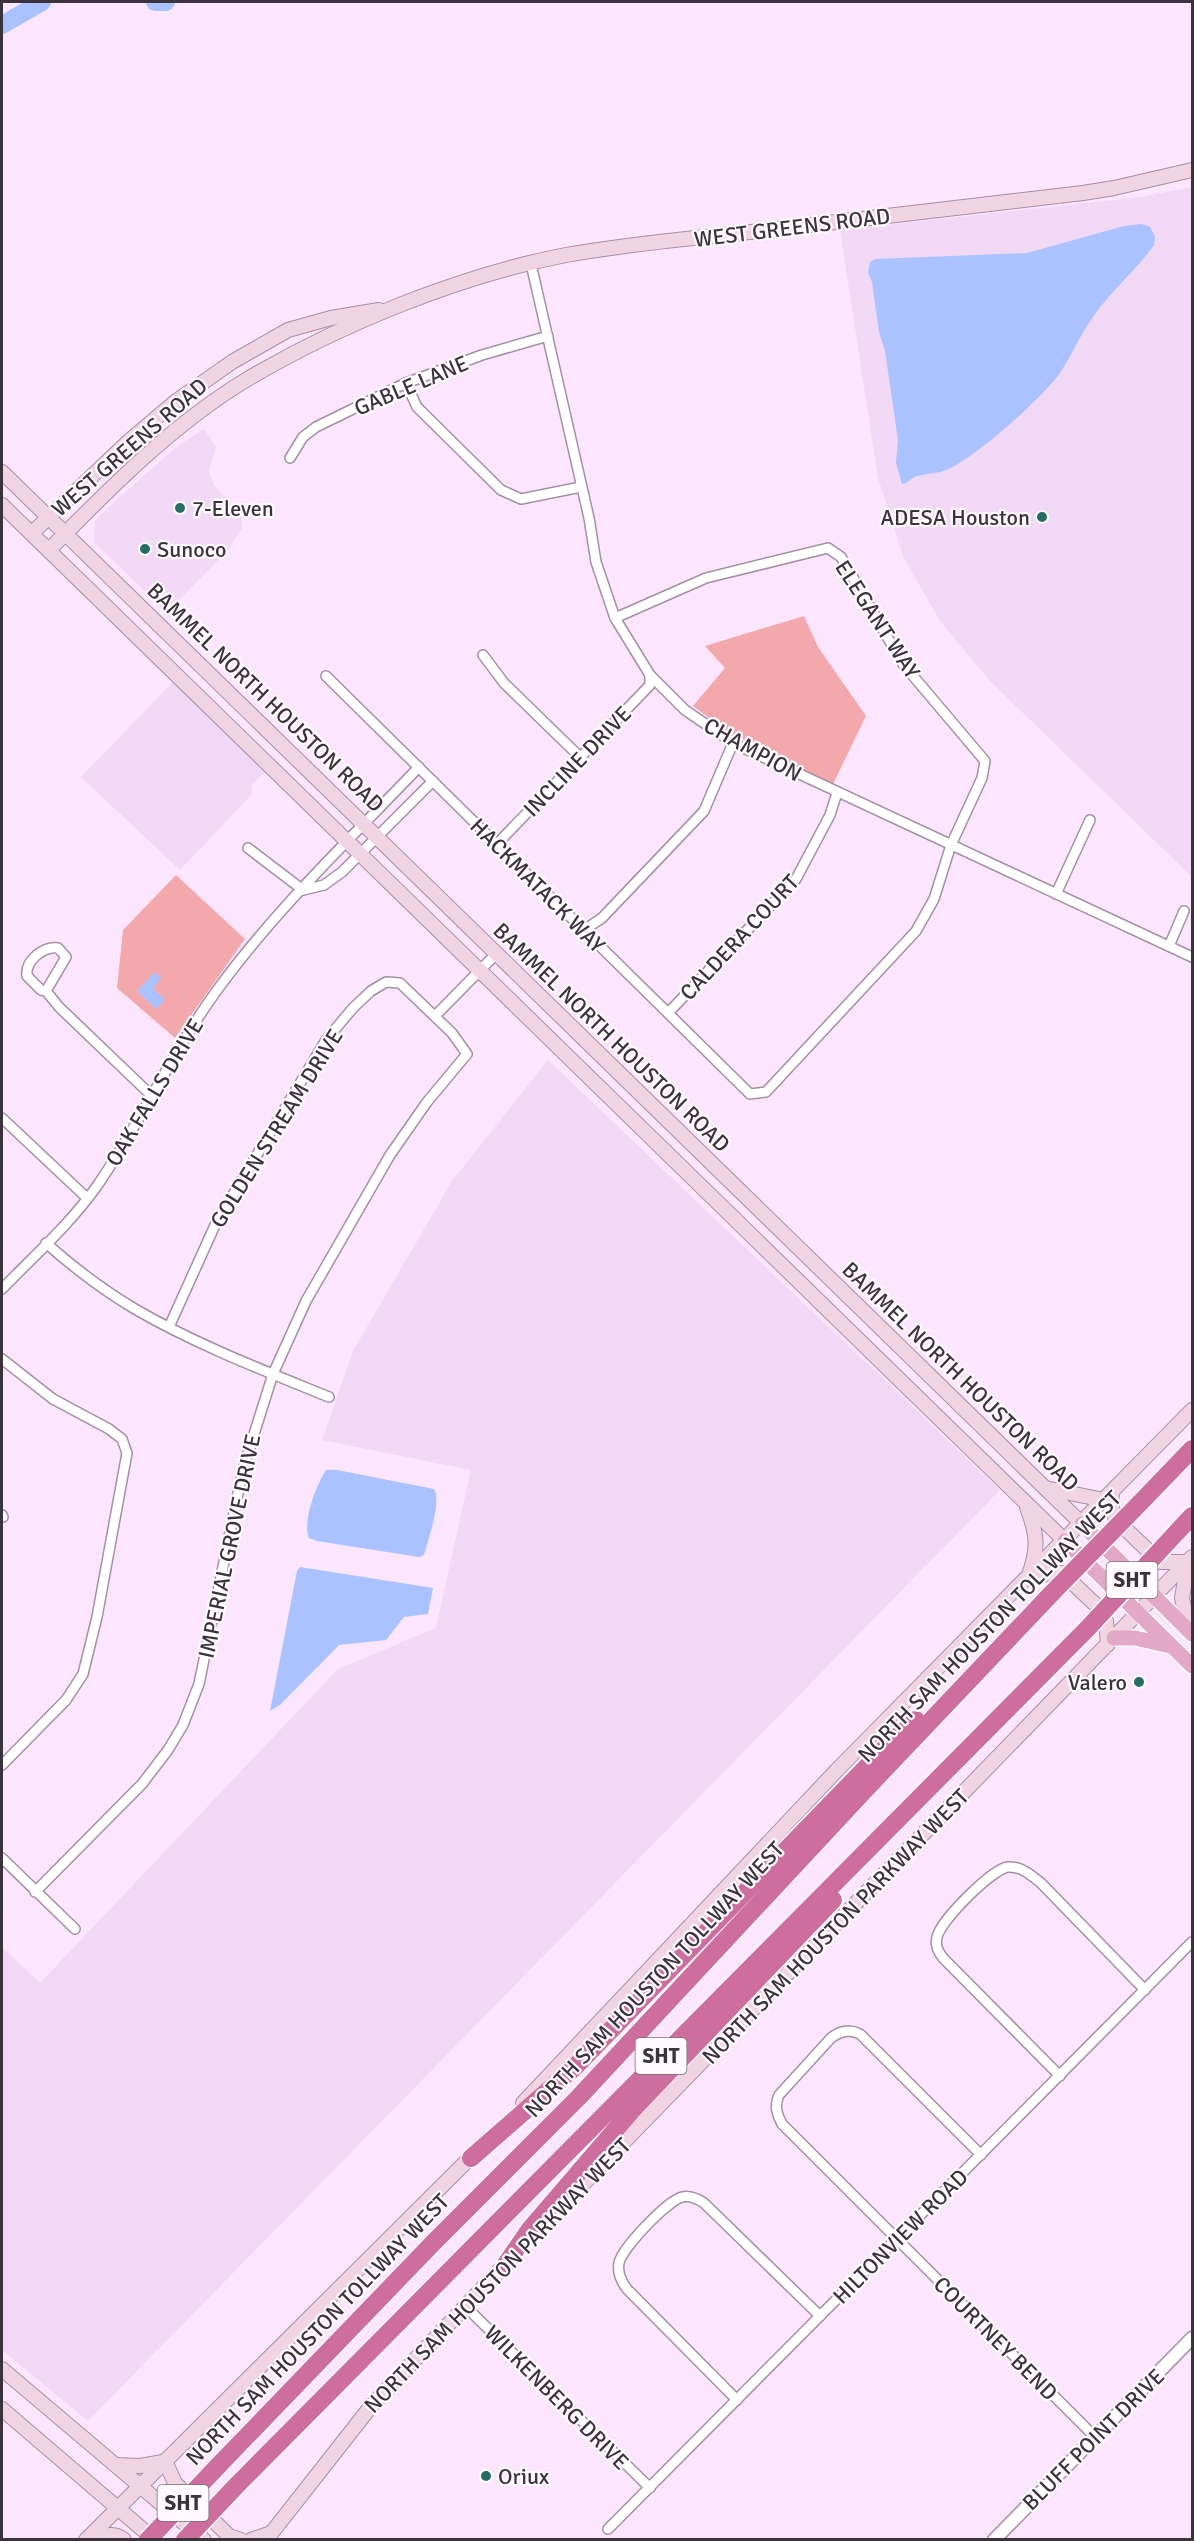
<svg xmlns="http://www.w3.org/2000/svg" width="1194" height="2541" viewBox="0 0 1194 2541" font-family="Signika,sans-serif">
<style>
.built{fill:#f1d8f4}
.green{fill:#f3a9ab}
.water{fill:#aac2ff}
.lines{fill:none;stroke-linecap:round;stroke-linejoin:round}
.river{stroke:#aac2ff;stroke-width:18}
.minor-casing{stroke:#a390a5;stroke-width:12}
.tertiary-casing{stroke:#a390a5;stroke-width:15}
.secondary-casing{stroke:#a390a5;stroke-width:16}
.primary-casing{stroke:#fff;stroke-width:18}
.motorway-casing{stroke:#fff;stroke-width:21}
.minor{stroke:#fff;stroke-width:9}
.tertiary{stroke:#fff;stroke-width:12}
.secondary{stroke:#f0d4e2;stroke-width:14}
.primary{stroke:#e2a8c5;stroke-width:15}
.motorway{stroke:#ce6e9e;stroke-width:18}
.motorway-bridge-casing{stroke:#fff;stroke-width:21;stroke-linecap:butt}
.motorway-bridge{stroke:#ce6e9e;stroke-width:18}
.poi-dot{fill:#256e66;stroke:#fefafe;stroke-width:2}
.labels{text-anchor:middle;stroke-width:4.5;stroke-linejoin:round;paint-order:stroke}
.shield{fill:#fefafe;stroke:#766f76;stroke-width:1.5}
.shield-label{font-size:21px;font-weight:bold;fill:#3b333c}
.street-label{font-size:22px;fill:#3b333c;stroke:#fefafe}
.poi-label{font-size:22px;fill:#3b333c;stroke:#fefafe;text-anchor:start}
</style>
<rect width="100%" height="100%" fill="#fbe6fe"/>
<!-- built -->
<g class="built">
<polygon points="1192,187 1192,877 989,680 940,621 903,556 878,478 840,230 1141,197"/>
<polygon points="204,429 216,447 209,471 214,485 242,516 242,528 228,550 174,605 169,619 155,601 94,542 95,521 115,501 178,446"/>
<polygon points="174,681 265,772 252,785 251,795 180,870 81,777"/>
<polygon points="548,1060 1000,1490 88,2421 2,2350 2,1947 40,1983 338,1669 436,1628 471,1470 322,1440 353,1351 452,1181"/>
</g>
<!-- green -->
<g class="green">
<polygon points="804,616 818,647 866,716 833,784 728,732 693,706 725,668 705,646"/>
<polygon points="176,875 245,939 175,1038 117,988 123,930"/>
</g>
<!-- water -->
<g class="water">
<path d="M1142 224 1150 227 1155 236 1154 245C1134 273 1105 296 1087 326 1076 343 1069 361 1057 377 1036 403 978 455 949 469 938 474 928 473 918 476 911 477 909 483 902 484L896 463 898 440 885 351 879 332 872 282 868 272 870 262 875 259 1027 253 1124 226Z"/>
<polygon points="155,972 161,978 153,988 165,1000 156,1009 137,991"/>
<path d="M326 1470H337L434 1489C442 1501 428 1540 424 1555L419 1557 317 1541 309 1538C302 1521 317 1484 326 1470Z"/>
<polygon points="300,1567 433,1588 428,1614 404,1617 386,1640 339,1645 280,1705 270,1711 297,1571"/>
</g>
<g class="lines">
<!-- river -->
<g class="river">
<polyline points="155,2 166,2"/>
<polyline points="2,25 42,2"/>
</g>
<defs>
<g id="minor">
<polyline points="531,264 589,518 596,562 615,618 650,675 685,710 733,743 1192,957"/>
<polyline points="406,383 417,407 501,490 521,499 581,487"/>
<polyline points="290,458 303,437 316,427 406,383 482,355 548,336"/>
<polyline points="483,655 504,683 580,757"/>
<polyline points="326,676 750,1094 766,1092 916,931 934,899 951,845 982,778 985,761 903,664 841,557 828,548 706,578 615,618"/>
<polyline points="497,844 650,685 650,675"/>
<polyline points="248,848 303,890"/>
<polyline points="303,890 324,885 342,872 433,781"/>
<polyline points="1056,894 1090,820"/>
<polyline points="584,930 602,918 704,811 733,743"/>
<polyline points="1169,946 1184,911"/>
<path d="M46 991 66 957 58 948C44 946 25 960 27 976L41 990 46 991 59 1007 153 1097"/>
<polyline points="668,1013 796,879 830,815 837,793"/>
<polyline points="435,1016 495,955"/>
<polyline points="2,1118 87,1198"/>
<path d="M46 1243C74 1268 103 1290 135 1309 195 1344 265 1371 329 1397"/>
<path d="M2 1289C34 1256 70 1224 97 1186 140 1124 171 1054 215 993 274 911 349 840 419 767"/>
<polyline points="2,1359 53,1399 109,1429 122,1439 127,1453 97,1617 83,1674 66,1700 2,1765"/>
<polyline points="2,1515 3,1517"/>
<polyline points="2,1858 75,1929"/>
<polyline points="35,1892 142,1784 168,1750 183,1725 199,1684 243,1469 273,1374 306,1301 390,1155 427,1102 467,1054 452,1033 400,983 386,982 371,991 353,1008 326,1040 216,1223 169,1327"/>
<path d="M1060 2076 943 1958C938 1951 935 1946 937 1937 941 1920 992 1869 1008 1867 1021 1866 1031 1875 1041 1883L1145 1990"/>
<path d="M981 2155 860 2034C850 2029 840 2031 831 2038L779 2095C774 2106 777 2114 782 2124L1095 2437"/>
<polyline points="465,2306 650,2488"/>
<path d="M737 2400 627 2289C621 2281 617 2273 619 2263 622 2248 667 2201 682 2197 690 2195 698 2199 704 2203L820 2316"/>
<polyline points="608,2529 1192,1942"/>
</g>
<polyline id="tertiary" points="994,2540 1192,2338"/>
<g id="secondary">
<polyline points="2,472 1082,1524"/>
<polyline points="2,505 1065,1541"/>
<polyline points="32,533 130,440 175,402 232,362 288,330 331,318 379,310"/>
<path d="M49 550C109 489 173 424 246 380 338 325 461 275 566 255 638 242 712 237 785 228 884 217 983 205 1083 193L1114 188 1192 170"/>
<polyline points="1045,1488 1104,1500"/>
<polyline points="1112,1492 1111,1505 1116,1520 1160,1562 1188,1562 1182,1598 1189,1631"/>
<path d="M1027 1507C1037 1534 1039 1547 1029 1575"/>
<polyline points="1030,1578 1051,1573 1062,1573 1098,1607 1106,1621 1108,1644"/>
<polyline points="523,2103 837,1770 1192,1410"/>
<polyline points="549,2219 1192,1557"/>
<polyline points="2,2369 204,2540"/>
<polyline points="2,2409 155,2540"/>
<polyline points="165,2461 175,2483 229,2536 241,2540"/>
<polyline points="116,2465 140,2466 163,2462"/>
<polyline points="86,2540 476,2152"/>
<path d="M93 2540C104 2536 114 2531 124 2540"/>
<polyline points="251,2540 271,2533"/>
<polyline points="266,2540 372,2405 513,2256"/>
</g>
<g id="primary">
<polyline points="1082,1524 1192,1634"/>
<polyline points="1065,1541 1192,1666"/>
<polyline points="1114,1638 1135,1638 1170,1646"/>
</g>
<g id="motorway">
<polyline points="1140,1503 1192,1449"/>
<polyline points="1177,1532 1192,1516"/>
<polyline points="471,2158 575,2067 887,1746 916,1720"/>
<polyline points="506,2264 530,2229 634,2108 833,1900"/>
<polyline points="218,2466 435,2241 579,2097 863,1792 1053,1592"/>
<polyline points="237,2485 1087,1629"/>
</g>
</defs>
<!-- minor casing -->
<use href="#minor" class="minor-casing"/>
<!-- tertiary casing -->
<use href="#tertiary" class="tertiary-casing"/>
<!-- secondary casing -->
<use href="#secondary" class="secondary-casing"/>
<!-- primary casing -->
<use href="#primary" class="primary-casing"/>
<!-- motorway casing -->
<use href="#motorway" class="motorway-casing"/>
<!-- minor -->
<use href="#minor" class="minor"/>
<!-- tertiary -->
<use href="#tertiary" class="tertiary"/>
<!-- secondary -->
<use href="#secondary" class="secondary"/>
<!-- primary -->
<use href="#primary" class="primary"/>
<!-- motorway -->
<use href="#motorway" class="motorway"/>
<defs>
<g id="motorway-bridge">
<polyline points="1053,1592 1140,1503"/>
<polyline points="1087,1629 1177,1532"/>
<polyline points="148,2540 218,2466"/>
<polyline points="185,2540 237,2485"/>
</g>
</defs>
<!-- motorway-bridge casing -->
<use href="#motorway-bridge" class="motorway-bridge-casing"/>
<!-- motorway-bridge -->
<use href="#motorway-bridge" class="motorway-bridge"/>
</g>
<!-- markers -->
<g class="poi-dot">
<circle cx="180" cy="508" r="6"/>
<circle cx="1042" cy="517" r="6"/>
<circle cx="145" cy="549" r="6"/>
<circle cx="1139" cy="1682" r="6"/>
<circle cx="486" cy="2476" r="6"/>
</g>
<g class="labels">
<!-- shield labels -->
<g class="shield">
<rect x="1106.5" y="1562" width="51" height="36" rx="4.5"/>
<rect x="635.5" y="2038" width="51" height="36" rx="4.5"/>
<rect x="157.5" y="2485" width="51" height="36" rx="4.5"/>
</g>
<g class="shield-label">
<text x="1132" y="1587">SHT</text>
<text x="661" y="2063">SHT</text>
<text x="183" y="2510">SHT</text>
</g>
<!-- street labels -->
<g class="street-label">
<text transform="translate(792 227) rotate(-7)" y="8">WEST GREENS ROAD</text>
<text transform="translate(411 385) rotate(-23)" y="8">GABLE LANE</text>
<text transform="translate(129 447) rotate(-41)" y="8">WEST GREENS ROAD</text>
<text transform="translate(878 619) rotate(57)" y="8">ELEGANT WAY</text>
<text transform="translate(266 697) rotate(44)" y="8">BAMMEL NORTH HOUSTON ROAD</text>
<text transform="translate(753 749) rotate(29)" y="8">CHAMPION</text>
<text transform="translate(577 761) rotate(-46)" y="8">INCLINE DRIVE</text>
<text transform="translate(538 885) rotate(45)" y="8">HACKMATACK WAY</text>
<text transform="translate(739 937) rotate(-47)" y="8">CALDERA COURT</text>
<text transform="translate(612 1037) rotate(44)" y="8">BAMMEL NORTH HOUSTON ROAD</text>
<text transform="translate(154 1092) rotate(-59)" y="8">OAK FALLS DRIVE</text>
<text transform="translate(276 1128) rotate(-58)" y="8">GOLDEN STREAM DRIVE</text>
<text transform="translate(961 1376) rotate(44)" y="8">BAMMEL NORTH HOUSTON ROAD</text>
<text transform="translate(229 1546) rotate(-78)" y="8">IMPERIAL GROVE DRIVE</text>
<text transform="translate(989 1626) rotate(-46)" y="8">NORTH SAM HOUSTON TOLLWAY WEST</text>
<text transform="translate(835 1926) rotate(-46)" y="8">NORTH SAM HOUSTON PARKWAY WEST</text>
<text transform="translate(654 1979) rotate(-47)" y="8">NORTH SAM HOUSTON TOLLWAY WEST</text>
<text transform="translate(900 2236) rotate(-45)" y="8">HILTONVIEW ROAD</text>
<text transform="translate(497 2275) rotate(-46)" y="8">NORTH SAM HOUSTON PARKWAY WEST</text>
<text transform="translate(317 2329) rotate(-46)" y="8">NORTH SAM HOUSTON TOLLWAY WEST</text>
<text transform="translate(996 2338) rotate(45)" y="8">COURTNEY BEND</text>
<text transform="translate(557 2397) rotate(45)" y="8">WILKENBERG DRIVE</text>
<text transform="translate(1093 2439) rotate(-45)" y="8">BLUFF POINT DRIVE</text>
</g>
<!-- poi labels -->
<g class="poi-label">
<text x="192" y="516">7-Eleven</text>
<text x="1030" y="525" text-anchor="end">ADESA Houston</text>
<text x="157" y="557">Sunoco</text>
<text x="1127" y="1690" text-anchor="end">Valero</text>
<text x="498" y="2484">Oriux</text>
</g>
</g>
<!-- border -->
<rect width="1194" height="2541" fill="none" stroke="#3b333c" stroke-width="6"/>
</svg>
